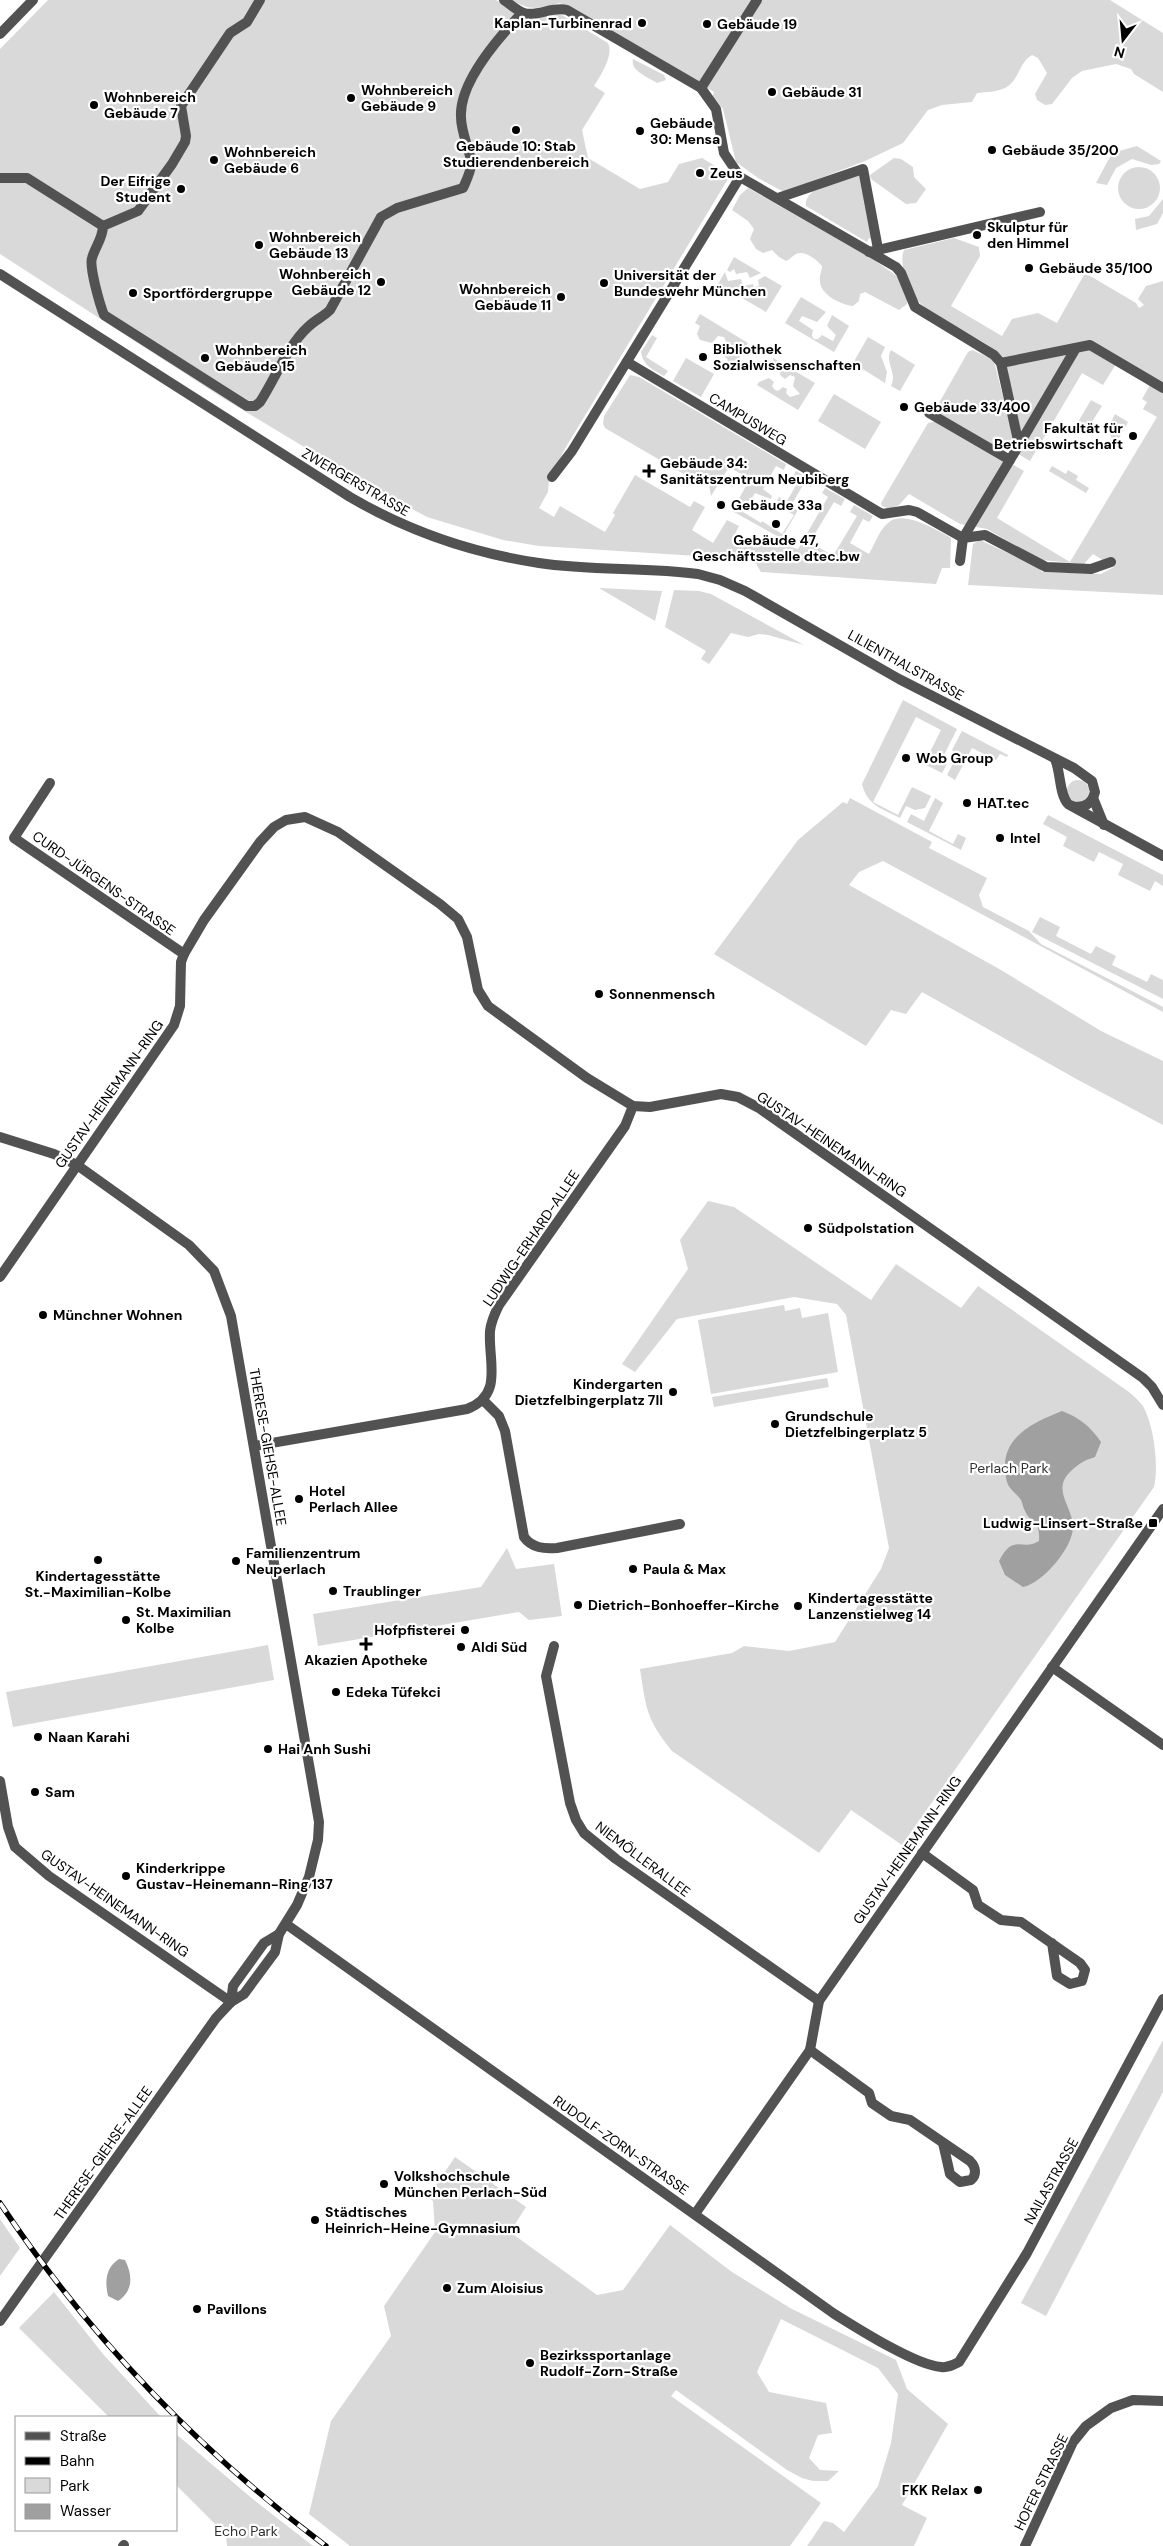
<svg xmlns="http://www.w3.org/2000/svg" width="1163" height="2546" viewBox="0 0 1163 2546" font-family="'DM Sans',sans-serif">
<style>
.green{fill:#d9d9d9}
.water{fill:#a0a0a0}
.lines{fill:none;stroke-linecap:round;stroke-linejoin:round}
.street{stroke:#525252;stroke-width:10}
.rail-casing{stroke:#000;stroke-width:5.5}
.rail{stroke:#fff;stroke-width:4;stroke-dasharray:11;stroke-linecap:butt}
.poi-dot{fill:#000;stroke:#fff;stroke-width:2}
.labels{text-anchor:middle;stroke-width:4.5;stroke-linejoin:round;paint-order:stroke}
.poi-label{font-size:14px;font-weight:bold;fill:#000;stroke:#fff;text-anchor:start}
.street-label{font-size:14px;fill:#000;stroke:#fff}
.park-label{font-size:14px;fill:#303030;stroke:#fff}
</style>
<rect width="100%" height="100%" fill="#fff"/>
<!-- green -->
<g class="green">
<path d="M48 0H496L528 19 550 13 560 14 608 43C614 55 601 75 594 86L605 93 582 130 588 158 640 189 668 182 679 164 702 158 728 174V179L566 447 549 480 548 492 539 508 554 517 560 506 605 532 615 515 613 513 635 475 690 507 694 501 705 507 692 530 713 543 727 520 739 526 735 534C738 539 748 546 754 546L763 539 798 549 828 497 822 493 825 488 845 499 841 506 834 502 810 542 833 556 857 516 850 512 854 505 873 516 869 522 863 519 850 543 869 554C875 544 879 530 888 523 902 509 937 530 951 538L950 568H942L936 584 761 572 755 562 745 559 539 546 503 540 427 517 359 480 226 400 0 254V49Z"/>
<path d="M512 0H1110L1163 33V92L1134 74 1131 69 1116 64 1082 71 1072 78 1052 104 1045 105 1037 100 1035 94 1047 73 1038 58 1032 55C1019 62 1019 81 1005 88 997 92 986 92 977 93L972 102 942 105 928 110 903 143 865 161 784 192 758 178 736 162 723 109 713 96 714 92 560 3C538 8 532 12 512 0Z"/>
<path d="M633 59 664 75 666 80 657 83C648 77 630 71 633 59Z"/>
<polygon points="1137,146 1161,161 1159,164 1151,165 1132,159 1116,168 1107,185 1096,183 1112,153"/>
<polygon points="894,158 901,159 913,167 914,177 926,189 916,203 906,204 871,179 870,175"/>
<circle cx="1139" cy="188" r="21"/>
<path d="M861 175 873 240 869 238 867 242 806 206C805 200 809 194 814 191Z"/>
<path d="M748 188 873 259 902 280 908 297 907 304 899 310 865 292 860 294 859 301 853 306C842 305 820 295 820 281 819 277 822 270 822 266 817 260 805 250 796 254 792 256 791 259 786 261L779 257 772 250 763 253 756 249 750 239 754 229 748 221 732 210 740 195Z"/>
<polygon points="1163,199 1163,213 1157,224 1136,230 1135,219 1149,216"/>
<path d="M954 238 979 247 980 256 951 306 1002 336 1012 319 1038 313 1057 323 1085 273 1136 303 1139 308 1144 305 1138 299 1146 286 1163 281V595L968 585 973 544 980 540 1038 567 1042 572 1101 574 1114 567 1093 554 1084 564 1041 560 987 529 960 524 909 494 899 505 890 509 882 506 881 503 928 423 938 421 1024 471 997 518 1070 562 1157 417 1143 409 1147 402 1142 399 1150 385 1116 364 1103 385 1082 373 1030 461 1018 454 1020 433 1003 357C973 327 909 319 903 269 903 263 901 256 904 250Z"/>
<polygon points="734,257 761,273 750,278 747,272 736,274 734,269 730,272 727,270"/>
<polygon points="725,272 728,281 741,279 743,286 753,284 754,287 759,286 758,280 765,276 782,286 766,312 718,284"/>
<polygon points="801,297 826,312 817,322 802,316 799,321 813,330 812,336 814,339 818,339 822,335 833,341 836,335 827,326 832,315 849,326 834,352 785,323"/>
<polygon points="700,314 748,343 732,370 724,366 728,360 721,352 726,342 724,337 718,336 712,343 700,340 697,334 700,326 695,323"/>
<path d="M652 335 657 338 646 357 668 371 664 376C654 370 643 366 641 352Z"/>
<polygon points="868,337 885,347 881,356 887,372 885,383 853,363"/>
<path d="M891 350 915 365 900 391 891 386C898 373 884 362 891 350Z"/>
<polygon points="972,350 992,359 995,365 1013,436 1010,447 1004,452 937,415 935,410 968,352"/>
<polygon points="686,358 714,374 701,397 673,381"/>
<polygon points="773,358 815,383 798,410 757,385 759,382 769,378 774,382 772,386 775,390 778,391 783,387 787,389 786,393 790,397 800,394 793,386 795,377 790,375 785,379 780,375 781,369 775,367"/>
<polygon points="630,375 639,377 786,464 784,470 776,466 763,489 772,496 771,499 755,493 743,512 761,523 762,521 782,534 794,515 787,511 788,508 777,501 779,497 787,501 799,480 793,476 796,471 814,482 811,487 804,483 791,506 798,510 783,536 777,536 732,511 750,479 729,467 711,496 708,479 704,479 701,484 605,428 603,424 604,416"/>
<polygon points="834,394 881,422 865,449 818,421"/>
<polygon points="1091,400 1102,406 1088,428 1083,428 1081,431 1075,427"/>
<polygon points="1115,414 1128,422 1112,450 1107,446 1112,438 1109,433 1111,422"/>
<polygon points="1052,466 1066,474 1068,470 1078,476 1076,480 1089,488 1086,493 1049,471"/>
<polygon points="599,588 662,591 655,621"/>
<polygon points="674,590 699,591 711,594 804,645 768,635 759,634 748,637 731,633 709,664 701,659 706,651 665,627"/>
<path d="M903 700 957 729 942 759 948 762 942 773 924 764 941 730 916 717 873 802 898 815 912 787 931 796 925 808 915 810 906 806 900 818C882 809 867 805 862 784Z"/>
<polygon points="962,731 1008,755 1007,757 1000,754 996,760 972,748 955,780 947,775 958,754 952,750"/>
<circle cx="1078" cy="791" r="11"/>
<polygon points="850,798 932,842 929,848 987,878 979,895 983,907 1029,931 1041,944 1163,1007 1163,1012 883,861 859,872 849,885 1001,970 1101,1031 1163,1061 1163,1125 1080,1081 922,992 906,1014 891,1010 866,1046 714,954 798,840 843,802 847,804"/>
<polygon points="935,798 943,803 929,831 953,844 958,834 966,838 961,850 907,822 911,814 924,821"/>
<polygon points="1048,815 1163,875 1163,886 1155,881 1150,891 1118,875 1123,864 1099,852 1094,862 1063,846 1067,837 1043,824"/>
<polygon points="1040,917 1060,927 1056,936 1091,954 1096,946 1116,956 1112,965 1147,982 1151,974 1163,980 1163,999 1032,932"/>
<path d="M708 1201 734 1207 871 1300 896 1264 961 1308 978 1286 1129 1392C1134 1396 1139 1401 1143 1406 1154 1426 1159 1465 1154 1487L902 1845 851 1810 819 1853 672 1751C646 1719 646 1708 640 1669L732 1653 744 1646 789 1651 835 1642 881 1569 889 1548 846 1315 837 1304 794 1297 677 1319 635 1372 622 1364 688 1269 680 1240Z"/>
<polygon points="784,1305 785,1311 800,1308 802,1318 828,1313 838,1372 711,1394 698,1320"/>
<polygon points="827,1378 829,1387 714,1407 712,1397"/>
<polygon points="507,1548 516,1569 554,1564 562,1616 529,1620 519,1612 318,1646 313,1614 481,1587"/>
<polygon points="268,1645 274,1680 13,1727 6,1692"/>
<polygon points="1163,2040 1163,2092 1046,2316 1021,2303"/>
<polygon points="455,2157 526,2207 510,2232 597,2295 623,2290 670,2225 732,2272 790,2308 896,2360 907,2389 948,2424 902,2505 927,2518 914,2546 807,2546 824,2521 833,2523 844,2532 878,2486 891,2443 898,2394 878,2368 781,2319 757,2372 769,2392 826,2403 832,2433 818,2435 809,2458 820,2470 839,2471 828,2481 813,2481 802,2478 787,2470 676,2390 671,2396 821,2503 790,2546 350,2546 309,2514 331,2421 391,2336 384,2306 435,2232 433,2201 428,2197"/>
<polygon points="0,2219 20,2248 0,2276"/>
<polygon points="54,2292 103,2354 161,2417 109,2417 19,2328"/>
<polygon points="176,2434 254,2500 313,2546 227,2546 226,2535 176,2485"/>
</g>
<!-- water -->
<g class="water">
<path d="M1062 1411C1080 1418 1090 1426 1101 1442L1095 1457C1085 1460 1080 1463 1072 1470 1052 1488 1069 1502 1073 1523 1076 1545 1043 1583 1023 1587L1005 1575 999 1561C1014 1532 1022 1552 1039 1541 1040 1518 1031 1525 1025 1511 1023 1508 1023 1504 1021 1500 1017 1494 1009 1489 1007 1482 996 1440 1029 1424 1062 1411Z"/>
<path d="M119 2259 125 2260C133 2276 133 2291 118 2301L108 2296C105 2282 105 2268 119 2259Z"/>
</g>
<g class="lines">
<!-- street -->
<g class="street">
<path d="M260 0 247 22 230 33 181 106 186 136 185 142 172 164 138 211 103 226C103 238 95 247 92 258 89 267 100 305 104 315L247 406H255L260 402C275 379 288 345 308 327 315 320 323 317 330 310L381 217 397 208 463 188C466 181 472 170 471 162 470 150 461 133 461 117 459 82 499 37 522 13"/>
<path d="M504 0C510 4 517 11 524 13 538 17 552 6 567 10L701 88 716 109 724 153 740 177 896 267 901 273 915 307 994 355 1001 363 1019 445 963 538 960 561"/>
<polyline points="0,34 33,0"/>
<polyline points="701,88 757,0"/>
<polyline points="0,178 27,178 103,226"/>
<polyline points="778,198 863,169 878,249"/>
<polyline points="869,252 1040,212"/>
<path d="M0 274 350 497C408 531 472 553 539 563 591 571 646 567 698 574L720 580 745 591 899 679 1074 768 1092 781 1095 792C1092 804 1084 809 1072 806"/>
<polyline points="627,362 882,514 909,510 917,512 963,538 985,535 1046,567 1091,569 1111,562"/>
<polyline points="1001,363 1090,345 1163,388"/>
<polyline points="929,413 1010,460"/>
<polyline points="1019,445 1076,348"/>
<polyline points="552,477 572,451 740,177"/>
<path d="M1055 759C1061 773 1059 794 1068 804L1163 856"/>
<polyline points="50,783 14,838 184,954"/>
<polyline points="1093,798 1104,825"/>
<polyline points="0,1137 54,1154 77,1165 189,1245 214,1271 231,1316 319,1822 318,1840 309,1877 297,1905 279,1934 275,1952 244,1994 231,2002 216,2018 0,2321"/>
<polyline points="0,1277 174,1025 180,1006 181,962 184,954 204,920 260,842 274,827 286,820 305,817 338,832 440,904 458,919 467,937 478,990 488,1006 587,1078 633,1106 650,1107 721,1094 738,1097 759,1108 1143,1378 1152,1387 1163,1405"/>
<path d="M483 1400 499 1416 505 1431 524 1537C532 1548 544 1549 557 1548L680 1524"/>
<path d="M254 1446 467 1409C504 1395 488 1362 490 1331 491 1322 495 1313 499 1305L625 1126 633 1106"/>
<polyline points="554,1646 546,1676 570,1803 576,1820 584,1833 616,1859 819,2001"/>
<polyline points="1052,1667 1163,1745"/>
<polyline points="0,1781 8,1827 15,1847 49,1876 231,2002"/>
<polyline points="922,1853 973,1890 978,1905 1001,1920 1021,1922 1080,1963 1085,1970 1082,1981 1070,1984 1057,1976 1052,1943"/>
<path d="M286 1924 833 2313C857 2328 915 2365 941 2367 948 2368 953 2365 959 2362L1027 2253 1163 1999"/>
<polyline points="231,2002 233,1986 264,1943 279,1934"/>
<path d="M810 2050 869 2093 872 2103 891 2116 910 2120 970 2161C976 2167 977 2175 971 2180L960 2182 950 2174 943 2143"/>
<polyline points="695,2214 810,2050 819,2001 1163,1509"/>
<polyline points="123,2546 124,2545"/>
<polyline points="1025,2546 1073,2442 1086,2426 1111,2408 1133,2400 1163,2401"/>
</g>
<defs>
<path id="rail" d="M0 2203C88 2335 199 2451 326 2546"/>
</defs>
<!-- rail casing -->
<use href="#rail" class="rail-casing"/>
<!-- rail -->
<use href="#rail" class="rail"/>
</g>
<!-- markers -->
<g class="poi-dot">
<circle cx="642" cy="23" r="5"/>
<circle cx="707" cy="24" r="5"/>
<circle cx="772" cy="92" r="5"/>
<circle cx="351" cy="98" r="5"/>
<circle cx="94" cy="105" r="5"/>
<circle cx="516" cy="130" r="5"/>
<circle cx="640" cy="131" r="5"/>
<circle cx="992" cy="150" r="5"/>
<circle cx="214" cy="160" r="5"/>
<circle cx="700" cy="173" r="5"/>
<circle cx="181" cy="189" r="5"/>
<circle cx="977" cy="235" r="5"/>
<circle cx="259" cy="245" r="5"/>
<circle cx="1029" cy="268" r="5"/>
<circle cx="381" cy="282" r="5"/>
<circle cx="604" cy="283" r="5"/>
<circle cx="133" cy="293" r="5"/>
<circle cx="561" cy="297" r="5"/>
<circle cx="703" cy="357" r="5"/>
<circle cx="205" cy="358" r="5"/>
<circle cx="904" cy="407" r="5"/>
<circle cx="1133" cy="436" r="5"/>
<path d="M646.5 463.5h5v5h5v5h-5v5h-5v-5h-5v-5h5z"/>
<circle cx="721" cy="505" r="5"/>
<circle cx="776" cy="524" r="5"/>
<circle cx="906" cy="758" r="5"/>
<circle cx="967" cy="803" r="5"/>
<circle cx="1000" cy="838" r="5"/>
<circle cx="599" cy="994" r="5"/>
<circle cx="808" cy="1228" r="5"/>
<circle cx="43" cy="1315" r="5"/>
<circle cx="673" cy="1392" r="5"/>
<circle cx="775" cy="1424" r="5"/>
<circle cx="299" cy="1499" r="5"/>
<rect x="1148" y="1518" width="10" height="10" rx="2.5"/>
<circle cx="98" cy="1560" r="5"/>
<circle cx="236" cy="1561" r="5"/>
<circle cx="633" cy="1569" r="5"/>
<circle cx="333" cy="1591" r="5"/>
<circle cx="578" cy="1605" r="5"/>
<circle cx="798" cy="1606" r="5"/>
<circle cx="126" cy="1620" r="5"/>
<circle cx="465" cy="1630" r="5"/>
<path d="M363.5 1636.5h5v5h5v5h-5v5h-5v-5h-5v-5h5z"/>
<circle cx="461" cy="1647" r="5"/>
<circle cx="336" cy="1692" r="5"/>
<circle cx="38" cy="1737" r="5"/>
<circle cx="268" cy="1749" r="5"/>
<circle cx="35" cy="1792" r="5"/>
<circle cx="126" cy="1876" r="5"/>
<circle cx="384" cy="2184" r="5"/>
<circle cx="315" cy="2220" r="5"/>
<circle cx="447" cy="2288" r="5"/>
<circle cx="197" cy="2309" r="5"/>
<circle cx="530" cy="2363" r="5"/>
<circle cx="978" cy="2490" r="5"/>
</g>
<g class="labels">
<!-- poi labels -->
<g class="poi-label">
<text x="632" y="28" text-anchor="end">Kaplan-Turbinenrad</text>
<text x="717" y="29">Gebäude 19</text>
<text x="361" y="95">Wohnbereich<tspan x="361" dy="16">Gebäude 9</tspan></text>
<text x="782" y="97">Gebäude 31</text>
<text x="104" y="102">Wohnbereich<tspan x="104" dy="16">Gebäude 7</tspan></text>
<text x="650" y="128">Gebäude<tspan x="650" dy="16">30: Mensa</tspan></text>
<text x="516" y="151" text-anchor="middle">Gebäude 10: Stab<tspan x="516" dy="16">Studierendenbereich</tspan></text>
<text x="1002" y="155">Gebäude 35/200</text>
<text x="224" y="157">Wohnbereich<tspan x="224" dy="16">Gebäude 6</tspan></text>
<text x="710" y="178">Zeus</text>
<text x="171" y="186" text-anchor="end">Der Eifrige<tspan x="171" dy="16">Student</tspan></text>
<text x="987" y="232">Skulptur für<tspan x="987" dy="16">den Himmel</tspan></text>
<text x="269" y="242">Wohnbereich<tspan x="269" dy="16">Gebäude 13</tspan></text>
<text x="1039" y="273">Gebäude 35/100</text>
<text x="371" y="279" text-anchor="end">Wohnbereich<tspan x="371" dy="16">Gebäude 12</tspan></text>
<text x="614" y="280">Universität der<tspan x="614" dy="16">Bundeswehr München</tspan></text>
<text x="551" y="294" text-anchor="end">Wohnbereich<tspan x="551" dy="16">Gebäude 11</tspan></text>
<text x="143" y="298">Sportfördergruppe</text>
<text x="713" y="354">Bibliothek<tspan x="713" dy="16">Sozialwissenschaften</tspan></text>
<text x="215" y="355">Wohnbereich<tspan x="215" dy="16">Gebäude 15</tspan></text>
<text x="914" y="412">Gebäude 33/400</text>
<text x="1123" y="433" text-anchor="end">Fakultät für<tspan x="1123" dy="16">Betriebswirtschaft</tspan></text>
<text x="660" y="468">Gebäude 34:<tspan x="660" dy="16">Sanitätszentrum Neubiberg</tspan></text>
<text x="731" y="510">Gebäude 33a</text>
<text x="776" y="545" text-anchor="middle">Gebäude 47,<tspan x="776" dy="16">Geschäftsstelle dtec.bw</tspan></text>
<text x="916" y="763">Wob Group</text>
<text x="977" y="808">HAT.tec</text>
<text x="1010" y="843">Intel</text>
<text x="609" y="999">Sonnenmensch</text>
<text x="818" y="1233">Südpolstation</text>
<text x="53" y="1320">Münchner Wohnen</text>
<text x="663" y="1389" text-anchor="end">Kindergarten<tspan x="663" dy="16">Dietzfelbingerplatz 7II</tspan></text>
<text x="785" y="1421">Grundschule<tspan x="785" dy="16">Dietzfelbingerplatz 5</tspan></text>
<text x="309" y="1496">Hotel<tspan x="309" dy="16">Perlach Allee</tspan></text>
<text x="1143" y="1528" text-anchor="end">Ludwig-Linsert-Straße</text>
<text x="246" y="1558">Familienzentrum<tspan x="246" dy="16">Neuperlach</tspan></text>
<text x="643" y="1574">Paula &amp; Max</text>
<text x="98" y="1581" text-anchor="middle">Kindertagesstätte<tspan x="98" dy="16">St.-Maximilian-Kolbe</tspan></text>
<text x="343" y="1596">Traublinger</text>
<text x="808" y="1603">Kindertagesstätte<tspan x="808" dy="16">Lanzenstielweg 14</tspan></text>
<text x="588" y="1610">Dietrich-Bonhoeffer-Kirche</text>
<text x="136" y="1617">St. Maximilian<tspan x="136" dy="16">Kolbe</tspan></text>
<text x="455" y="1635" text-anchor="end">Hofpfisterei</text>
<text x="471" y="1652">Aldi Süd</text>
<text x="366" y="1665" text-anchor="middle">Akazien Apotheke</text>
<text x="346" y="1697">Edeka Tüfekci</text>
<text x="48" y="1742">Naan Karahi</text>
<text x="278" y="1754">Hai Anh Sushi</text>
<text x="45" y="1797">Sam</text>
<text x="136" y="1873">Kinderkrippe<tspan x="136" dy="16">Gustav-Heinemann-Ring 137</tspan></text>
<text x="394" y="2181">Volkshochschule<tspan x="394" dy="16">München Perlach-Süd</tspan></text>
<text x="325" y="2217">Städtisches<tspan x="325" dy="16">Heinrich-Heine-Gymnasium</tspan></text>
<text x="457" y="2293">Zum Aloisius</text>
<text x="207" y="2314">Pavillons</text>
<text x="540" y="2360">Bezirkssportanlage<tspan x="540" dy="16">Rudolf-Zorn-Straße</tspan></text>
<text x="968" y="2495" text-anchor="end">FKK Relax</text>
</g>
<!-- street labels -->
<g class="street-label">
<text transform="translate(748 419) rotate(31)" y="5">CAMPUSWEG</text>
<text transform="translate(356 482) rotate(30)" y="5">ZWERGERSTRASSE</text>
<text transform="translate(906 665) rotate(29)" y="5">LILIENTHALSTRASSE</text>
<text transform="translate(104 883) rotate(35)" y="5">CURD-JÜRGENS-STRASSE</text>
<text transform="translate(109 1094) rotate(-55)" y="5">GUSTAV-HEINEMANN-RING</text>
<text transform="translate(832 1144) rotate(34)" y="5">GUSTAV-HEINEMANN-RING</text>
<text transform="translate(531 1238) rotate(-56)" y="5">LUDWIG-ERHARD-ALLEE</text>
<text transform="translate(268 1447) rotate(80)" y="5">THERESE-GIEHSE-ALLEE</text>
<text transform="translate(907 1850) rotate(-55)" y="5">GUSTAV-HEINEMANN-RING</text>
<text transform="translate(643 1859) rotate(37)" y="5">NIEMÖLLERALLEE</text>
<text transform="translate(115 1903) rotate(35)" y="5">GUSTAV-HEINEMANN-RING</text>
<text transform="translate(621 2145) rotate(35)" y="5">RUDOLF-ZORN-STRASSE</text>
<text transform="translate(103 2153) rotate(-55)" y="5">THERESE-GIEHSE-ALLEE</text>
<text transform="translate(1051 2181) rotate(-61)" y="5">NAILASTRASSE</text>
<text transform="translate(1041 2482) rotate(-64)" y="5">HOFER STRASSE</text>
</g>
<!-- park labels -->
<g class="park-label">
<text x="1009" y="1473">Perlach Park</text>
<text x="246" y="2536">Echo Park</text>
</g>
</g>
<!-- legend -->
<rect x="15" y="2416" width="162" height="115" fill="#ffffff" stroke="#999999"/>
<rect x="25" y="2432" width="25" height="8" fill="#525252" stroke="#999999"/>
<text x="60" y="2441" font-size="15" fill="#000000">Straße</text>
<rect x="25" y="2457" width="25" height="8" fill="#000000" stroke="#999999"/>
<text x="60" y="2466" font-size="15" fill="#000000">Bahn</text>
<rect x="25" y="2478" width="25" height="15" fill="#d9d9d9" stroke="#999999"/>
<text x="60" y="2491" font-size="15" fill="#000000">Park</text>
<rect x="25" y="2504" width="25" height="15" fill="#a0a0a0" stroke="#999999"/>
<text x="60" y="2516" font-size="15" fill="#000000">Wasser</text>
<!-- north arrow -->
<g transform="translate(1123 40) rotate(196)" stroke="#ffffff" stroke-width="4" paint-order="stroke">
<path d="M0-4L9 19L0 12L-9 19Z" fill="#000000"/>
<text y="-8" font-size="14" font-weight="bold" text-anchor="middle" fill="#000000">N</text>
</g>
</svg>
